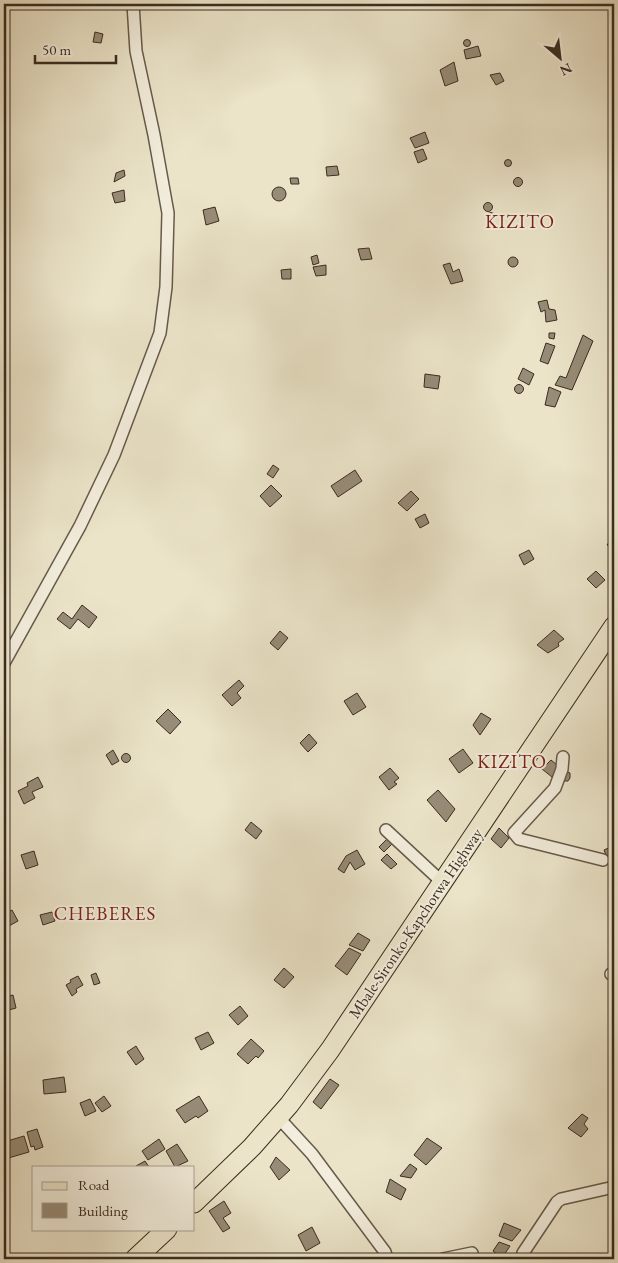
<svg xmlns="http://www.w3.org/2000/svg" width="618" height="1263" viewBox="0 0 618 1263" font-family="'EB Garamond',serif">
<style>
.building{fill:#978c78;stroke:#3b2c21}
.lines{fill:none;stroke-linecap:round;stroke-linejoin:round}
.minor-casing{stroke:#675a4b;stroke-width:14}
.primary-casing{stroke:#3b2c21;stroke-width:21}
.minor{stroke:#f2eddc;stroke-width:11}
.primary{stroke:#ebe4c9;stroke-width:19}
.labels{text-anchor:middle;stroke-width:4;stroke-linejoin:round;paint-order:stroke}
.street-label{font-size:16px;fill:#3b2c21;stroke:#f2eddc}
.quarter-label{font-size:19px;letter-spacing:1px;fill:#7a1f14;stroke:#f2eddc}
</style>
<rect width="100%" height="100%" fill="#ebe4c9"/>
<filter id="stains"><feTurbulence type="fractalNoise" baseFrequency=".004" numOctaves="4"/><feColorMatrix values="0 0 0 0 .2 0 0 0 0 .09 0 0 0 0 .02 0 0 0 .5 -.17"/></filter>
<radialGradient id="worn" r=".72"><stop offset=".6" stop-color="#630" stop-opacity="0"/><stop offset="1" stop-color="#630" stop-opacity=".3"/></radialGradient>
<!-- building -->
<g class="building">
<polygon points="95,32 103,34 101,43 93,42"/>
<circle cx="467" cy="43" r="3.5"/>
<polygon points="478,46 481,56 466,59 464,50"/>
<polygon points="454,62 458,81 445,86 440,70"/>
<polygon points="500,73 504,81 496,85 490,75"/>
<polygon points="425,132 429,143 415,148 410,138"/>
<polygon points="423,149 427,159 418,163 414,152"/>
<circle cx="508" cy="163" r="3.5"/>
<polygon points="337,166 339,175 327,176 326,167"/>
<polygon points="124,170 125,176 114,182 116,173"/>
<circle cx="518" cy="182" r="4.5"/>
<polygon points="290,178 298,178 299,184 291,184"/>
<circle cx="279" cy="194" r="7"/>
<polygon points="124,190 125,201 115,203 112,193"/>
<circle cx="488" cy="207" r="4.5"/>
<polygon points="215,207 219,221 206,225 203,210"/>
<circle cx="491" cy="216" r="3.5"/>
<polygon points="369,248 372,259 361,260 358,249"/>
<polygon points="317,255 319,263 313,265 311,257"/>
<circle cx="513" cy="262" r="5"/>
<polygon points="450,263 453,272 459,269 463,281 451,284 443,265"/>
<polygon points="326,265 326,275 316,276 313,267"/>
<polygon points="291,269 291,279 282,279 281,270"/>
<polygon points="547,300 549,309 555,310 557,320 546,322 545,310 541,312 538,302"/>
<polygon points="549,333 555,333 554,339 549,338"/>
<polygon points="583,335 593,341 572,390 555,385 560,376 566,378"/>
<polygon points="546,343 555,346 548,364 540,361"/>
<polygon points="523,368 534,374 529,385 518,379"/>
<polygon points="425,374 440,376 438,389 424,387"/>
<circle cx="519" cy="389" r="4.5"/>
<polygon points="549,387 561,392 555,407 545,405"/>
<polygon points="273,465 279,469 273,478 267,474"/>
<polygon points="355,470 362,481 338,497 331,486"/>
<polygon points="271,485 282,496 270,507 260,496"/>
<polygon points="411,491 419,499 407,511 398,503"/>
<polygon points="425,514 429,523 420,528 415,519"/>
<polygon points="614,536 614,549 607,545"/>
<polygon points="529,550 534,559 524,565 519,555"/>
<polygon points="596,571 605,580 596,588 587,579"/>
<polygon points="82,605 97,617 89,628 78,619 70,629 57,619 63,612 72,619"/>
<polygon points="554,630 564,639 558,643 559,646 548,653 537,645"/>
<polygon points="280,631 288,638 278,650 270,643"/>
<polygon points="239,680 244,686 237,693 241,698 232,706 222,695"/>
<polygon points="357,693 366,707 353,715 344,701"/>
<polygon points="168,709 181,722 170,734 156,721"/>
<polygon points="481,713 491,719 480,735 473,725"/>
<polygon points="309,734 317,743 308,752 300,743"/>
<polygon points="463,749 473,763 459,773 449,759"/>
<polygon points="113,750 119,761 112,765 106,755"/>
<circle cx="126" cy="758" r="4.5"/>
<polygon points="551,760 562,769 552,777 542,769"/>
<polygon points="390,768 399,778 394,782 397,784 389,790 379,777"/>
<polygon points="566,771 570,773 570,778 568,781 563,781"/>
<polygon points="38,777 43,787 32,792 35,798 24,804 18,791 28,786 27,783"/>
<polygon points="438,790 455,809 446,822 427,800"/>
<polygon points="251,822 262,831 256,839 245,830"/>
<polygon points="499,828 509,838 501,848 491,839"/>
<polygon points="390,836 395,841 384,852 379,847"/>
<polygon points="613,846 614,857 608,860 604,850"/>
<polygon points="357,850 365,864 355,870 350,862 344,873 338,869 346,856"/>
<polygon points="34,851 38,865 26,869 21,855"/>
<polygon points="387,854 397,864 391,869 381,860"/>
<polygon points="12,910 18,921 7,927 4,921 4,914"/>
<polygon points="52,912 55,921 43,925 40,915"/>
<polygon points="358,933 370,940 363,951 349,945"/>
<polygon points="349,948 361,954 347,975 335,966"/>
<polygon points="284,968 294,977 284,988 274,980"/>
<polygon points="96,973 100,983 94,985 91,975"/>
<polygon points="78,976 83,985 76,989 77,992 72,996 66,985 71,982 70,980"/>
<polygon points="13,995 16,1008 5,1011 4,997"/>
<polygon points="240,1006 248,1016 238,1025 229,1015"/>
<polygon points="208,1032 214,1043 201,1050 195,1038"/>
<polygon points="251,1039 264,1051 258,1058 256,1056 248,1064 237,1054"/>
<polygon points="136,1046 144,1059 136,1065 127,1052"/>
<polygon points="64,1077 66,1092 44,1094 43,1080"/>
<polygon points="330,1079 339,1085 321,1109 313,1102"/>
<polygon points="104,1096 111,1106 102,1112 95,1103"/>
<polygon points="199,1096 208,1111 198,1118 196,1116 185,1123 176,1110"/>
<polygon points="90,1099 96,1111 85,1116 80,1103"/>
<polygon points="582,1114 588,1118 584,1124 588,1129 581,1137 568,1128"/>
<polygon points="37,1129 43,1147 35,1150 34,1146 31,1147 27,1132"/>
<polygon points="24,1136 29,1152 5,1159 4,1142"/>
<polygon points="427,1138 442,1148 426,1165 414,1155"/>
<polygon points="159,1139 165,1149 148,1160 142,1151"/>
<polygon points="177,1144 188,1161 175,1167 166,1151"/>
<polygon points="276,1157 290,1170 279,1180 270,1167"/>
<polygon points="145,1161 149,1167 137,1167 136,1166"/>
<polygon points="410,1164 417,1169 411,1178 400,1176"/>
<polygon points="390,1179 406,1189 401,1200 386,1192"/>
<polygon points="224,1201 231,1213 223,1218 230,1228 223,1232 209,1211"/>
<polygon points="504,1223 521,1230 512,1241 499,1236"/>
<polygon points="312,1227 320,1243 306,1251 298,1235"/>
<polygon points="499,1242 510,1246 502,1258 493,1251"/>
</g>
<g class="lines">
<defs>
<g id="minor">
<polyline points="4,663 80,526 114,455 160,333 166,287 168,213 154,135 136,51 133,4"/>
<polyline points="563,757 562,769 555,788 514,833 519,839 603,860"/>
<polyline points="386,830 442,882"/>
<polyline points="611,974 614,974"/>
<polyline points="278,1117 312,1154 385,1252 387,1259"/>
<polyline points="443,1259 472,1253"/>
<polyline points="526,1259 523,1253 557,1202 561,1199 614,1187"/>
</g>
<g id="primary">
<polyline points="194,1203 252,1147 289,1105 330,1050 614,626"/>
<polyline points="135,1259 167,1229"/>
</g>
</defs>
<!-- minor casing -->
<use href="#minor" class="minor-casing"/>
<!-- primary casing -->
<use href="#primary" class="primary-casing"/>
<!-- minor -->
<use href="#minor" class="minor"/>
<!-- primary -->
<use href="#primary" class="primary"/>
</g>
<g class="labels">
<!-- street labels -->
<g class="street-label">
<text transform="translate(415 923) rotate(-56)" y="6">Mbale-Sironko-Kapchorwa Highway</text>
</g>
<!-- quarter labels -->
<g class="quarter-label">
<text x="520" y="228">KIZITO</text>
<text x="512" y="768">KIZITO</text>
<text x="105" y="920">CHEBERES</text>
</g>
</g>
<!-- margin -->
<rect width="618" height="1263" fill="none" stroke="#ebe4c9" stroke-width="20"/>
<rect x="5" y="5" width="608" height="1253" fill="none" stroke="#3b2c21" stroke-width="2.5"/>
<rect x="10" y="10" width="598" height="1243" fill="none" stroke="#3b2c21"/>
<!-- legend -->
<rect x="32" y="1166" width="162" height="65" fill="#f2eddc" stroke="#a9a091"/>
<rect x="42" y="1182" width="25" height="8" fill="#ebe4c9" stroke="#a9a091"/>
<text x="78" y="1190" font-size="15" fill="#3b2c21">Road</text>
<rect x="42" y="1203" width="25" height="15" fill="#978c78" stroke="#a9a091"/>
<text x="78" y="1216" font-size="15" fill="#3b2c21">Building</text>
<!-- north arrow -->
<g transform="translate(560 58) rotate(152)" stroke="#f2eddc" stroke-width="4" paint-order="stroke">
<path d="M0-4L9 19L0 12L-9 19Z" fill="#3b2c21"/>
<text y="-8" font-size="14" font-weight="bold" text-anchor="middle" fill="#3b2c21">N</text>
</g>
<!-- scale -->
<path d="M35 55v8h81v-8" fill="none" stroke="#3b2c21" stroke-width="2.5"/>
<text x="42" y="55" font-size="15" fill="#3b2c21" stroke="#f2eddc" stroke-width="4" paint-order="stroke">50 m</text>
<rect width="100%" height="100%" filter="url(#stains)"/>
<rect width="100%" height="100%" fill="url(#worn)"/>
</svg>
